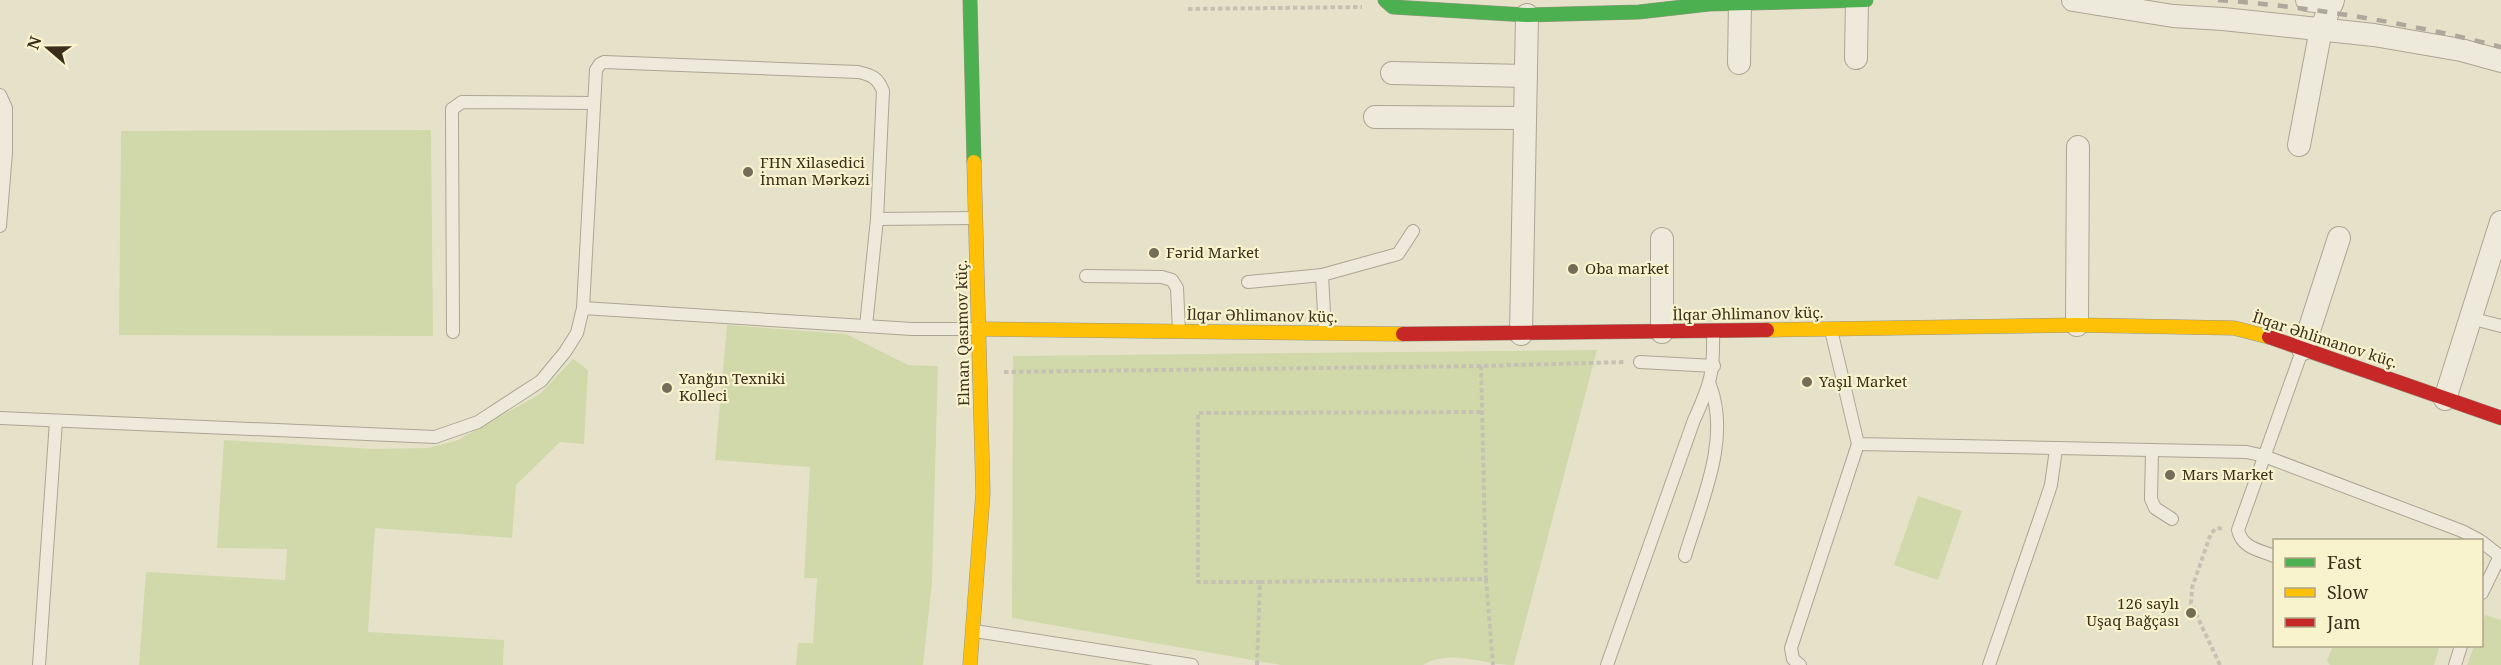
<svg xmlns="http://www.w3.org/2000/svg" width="2501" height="665" viewBox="0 0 2501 665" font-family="'Noto Serif',serif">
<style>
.green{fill:#d1d9aa}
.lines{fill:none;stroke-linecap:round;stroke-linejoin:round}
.lane-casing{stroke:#aba593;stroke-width:14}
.street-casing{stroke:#aba593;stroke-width:24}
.fast-casing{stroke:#9a9583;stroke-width:15}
.slow-casing{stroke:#9a9583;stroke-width:15}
.jam-casing{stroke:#9a9583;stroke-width:15}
.path{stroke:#c5c2b3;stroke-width:4;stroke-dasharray:4.5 3;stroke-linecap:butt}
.lane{stroke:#edeadc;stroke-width:12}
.street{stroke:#edeadc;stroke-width:22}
.fast{stroke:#4caf50;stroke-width:14}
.slow{stroke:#ffc107;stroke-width:14}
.jam{stroke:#c62828;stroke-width:14}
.rail{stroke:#aca99c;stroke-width:4.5;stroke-dasharray:10 10;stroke-linecap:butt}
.poi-dot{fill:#766d58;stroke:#f9f3cd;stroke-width:2}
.labels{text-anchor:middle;stroke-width:4.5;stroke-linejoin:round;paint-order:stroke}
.poi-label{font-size:15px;fill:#3a2e1b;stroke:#f9f3cd;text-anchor:start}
.street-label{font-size:15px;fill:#3a2e1b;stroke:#f9f3cd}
</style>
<rect width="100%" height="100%" fill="#e6e2c9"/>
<!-- green -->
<g class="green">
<polygon points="431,130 433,336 119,335 121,131"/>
<polygon points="727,325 846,334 908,365 938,366 932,582 923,665 796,665 798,643 813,643 817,578 804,578 810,467 715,460"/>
<path d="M1597 350 1514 665C1484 665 1450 648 1423 665H1281L1012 618 1013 356Z"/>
<polygon points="573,359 588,370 584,444 560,442 516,485 512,538 375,528 368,632 504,640 503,665 139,665 146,572 285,580 287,549 217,548 224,440 373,449 429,448 458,440 540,394"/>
<polygon points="1918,496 1962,511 1938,580 1894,565"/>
<polygon points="2485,615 2501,620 2501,665 2467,665 2474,646 2482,646 2482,624"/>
<polygon points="2333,646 2440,646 2434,665 2330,665 2327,661"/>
</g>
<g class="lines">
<defs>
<g id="lane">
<polyline points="0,95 6,108 6,152 0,226"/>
<polyline points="877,219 976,218"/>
<polyline points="1322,275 1325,332"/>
<polyline points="1086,276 1162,277 1172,280 1177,288 1179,330"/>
<polyline points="1248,282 1322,275 1398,254 1413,231"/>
<path d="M583 308 596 70 600 64 604 62 858 72C872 75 878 78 883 91L877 219 866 326"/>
<polyline points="2470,318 2501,326"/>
<polyline points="1831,330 1858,444 2247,452 2264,456 2462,531 2479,540"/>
<polyline points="453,332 452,109 462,102 594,103"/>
<polyline points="1640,362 1714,366"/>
<polyline points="0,418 435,437 478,422 541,381 565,352 577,333 583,308 912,329 979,329"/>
<polyline points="2152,450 2151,499 2155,508 2172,519"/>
<polyline points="2482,542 2501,557"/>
<path d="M1685 556C1701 502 1731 440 1710 385"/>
<path d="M2274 556C2259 550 2242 548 2238 530L2302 351"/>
<polyline points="2482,593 2500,556"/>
<polyline points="975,631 1192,665"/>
<polyline points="39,665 56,421"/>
<path d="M1607 665 1694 420C1711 383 1714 372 1713 331"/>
<polyline points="1800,665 1793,659 1791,648 1858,444"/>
<polyline points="1989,665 2043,509 2051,485 2056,449"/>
<polyline points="2455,665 2461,646"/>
</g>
<g id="street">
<polyline points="2073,0 2173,16 2223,19 2374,35 2461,50 2501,61"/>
<polyline points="2307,0 2332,3"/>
<polyline points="1856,58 1857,0"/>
<polyline points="1739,63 1740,2"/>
<polyline points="1392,73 1526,76"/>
<polyline points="1375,117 1525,118"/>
<polyline points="2299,145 2321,29 2333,0"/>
<polyline points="1662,239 1662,332"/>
<polyline points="2077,325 2078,147"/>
<polyline points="1521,334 1527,15"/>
<polyline points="2303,349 2339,238"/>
<polyline points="2445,399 2501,222"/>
</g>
<g id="fast">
<polyline points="970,0 974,162"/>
<polyline points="1385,0 1393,7 1527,15 1639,12 1709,4 1866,0"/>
</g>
<g id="slow">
<polyline points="980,329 1403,334"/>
<polyline points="1767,330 2077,325 2234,328 2269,337"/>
<polyline points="970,665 983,493 974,162"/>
</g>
<g id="jam">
<polyline points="1403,334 1767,330"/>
<polyline points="2269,337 2501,418"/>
</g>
</defs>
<!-- lane casing -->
<use href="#lane" class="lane-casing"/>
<!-- street casing -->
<use href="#street" class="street-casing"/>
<!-- fast casing -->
<use href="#fast" class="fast-casing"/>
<!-- slow casing -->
<use href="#slow" class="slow-casing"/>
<!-- jam casing -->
<use href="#jam" class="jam-casing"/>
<!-- path -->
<g class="path">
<polyline points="1188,9 1362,7"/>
<polyline points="1004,372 1481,366 1626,362"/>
<polyline points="1486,579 1493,665"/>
<polyline points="1260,582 1486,579 1481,365"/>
<polyline points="1257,665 1260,582 1198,582 1198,413 1482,412"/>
<polyline points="2220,665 2191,603 2192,588 2211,533 2217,528 2225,529"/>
</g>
<!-- lane -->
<use href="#lane" class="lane"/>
<!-- street -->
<use href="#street" class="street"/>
<!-- fast -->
<use href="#fast" class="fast"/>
<!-- slow -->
<use href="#slow" class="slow"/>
<!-- jam -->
<use href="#jam" class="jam"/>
<!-- rail -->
<path class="rail" d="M2218 0C2313 7 2409 23 2501 47"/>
</g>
<!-- markers -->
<g class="poi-dot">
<circle cx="748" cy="172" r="6"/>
<circle cx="1154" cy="253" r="6"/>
<circle cx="1573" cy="269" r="6"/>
<circle cx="1807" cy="382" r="6"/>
<circle cx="667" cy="388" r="6"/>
<circle cx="2170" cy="475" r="6"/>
<circle cx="2191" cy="613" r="6"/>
</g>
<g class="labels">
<!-- poi labels -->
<g class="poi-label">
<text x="760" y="168">FHN Xilasedici<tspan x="760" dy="17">İnman Mərkəzi</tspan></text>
<text x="1166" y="258">Fərid Market</text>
<text x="1585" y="274">Oba market</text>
<text x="679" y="384">Yanğın Texniki<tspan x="679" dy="17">Kolleci</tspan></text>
<text x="1819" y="387">Yaşıl Market</text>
<text x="2182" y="480">Mars Market</text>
<text x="2179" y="609" text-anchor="end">126 saylı<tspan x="2179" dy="17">Uşaq Bağçası</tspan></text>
</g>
<!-- street labels -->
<g class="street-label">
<text transform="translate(1748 314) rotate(-1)" y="5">İlqar Əhlimanov küç.</text>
<text transform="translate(1262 316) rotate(1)" y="5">İlqar Əhlimanov küç.</text>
<text transform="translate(963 333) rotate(-91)" y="5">Elman Qasımov küç.</text>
<text transform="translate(2325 340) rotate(18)" y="5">İlqar Əhlimanov küç.</text>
</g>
</g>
<!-- legend -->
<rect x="2273" y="539" width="210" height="108" fill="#f9f3cd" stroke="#ada486" stroke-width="1.5"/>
<rect x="2285" y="558" width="30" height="9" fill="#4caf50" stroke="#ada486" stroke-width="1.5"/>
<text x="2327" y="569" font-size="18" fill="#3a2e1b">Fast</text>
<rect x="2285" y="588" width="30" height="9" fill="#ffc107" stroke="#ada486" stroke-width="1.5"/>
<text x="2327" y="599" font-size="18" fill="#3a2e1b">Slow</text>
<rect x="2285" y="618" width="30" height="9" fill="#c62828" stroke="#ada486" stroke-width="1.5"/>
<text x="2327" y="629" font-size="18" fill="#3a2e1b">Jam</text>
<!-- north arrow -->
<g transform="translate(48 48) rotate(290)" stroke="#f9f3cd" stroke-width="4.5" paint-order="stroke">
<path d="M0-4.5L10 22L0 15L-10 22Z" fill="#3a2e1b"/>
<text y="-9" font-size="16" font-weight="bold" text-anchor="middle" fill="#3a2e1b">N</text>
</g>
</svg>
